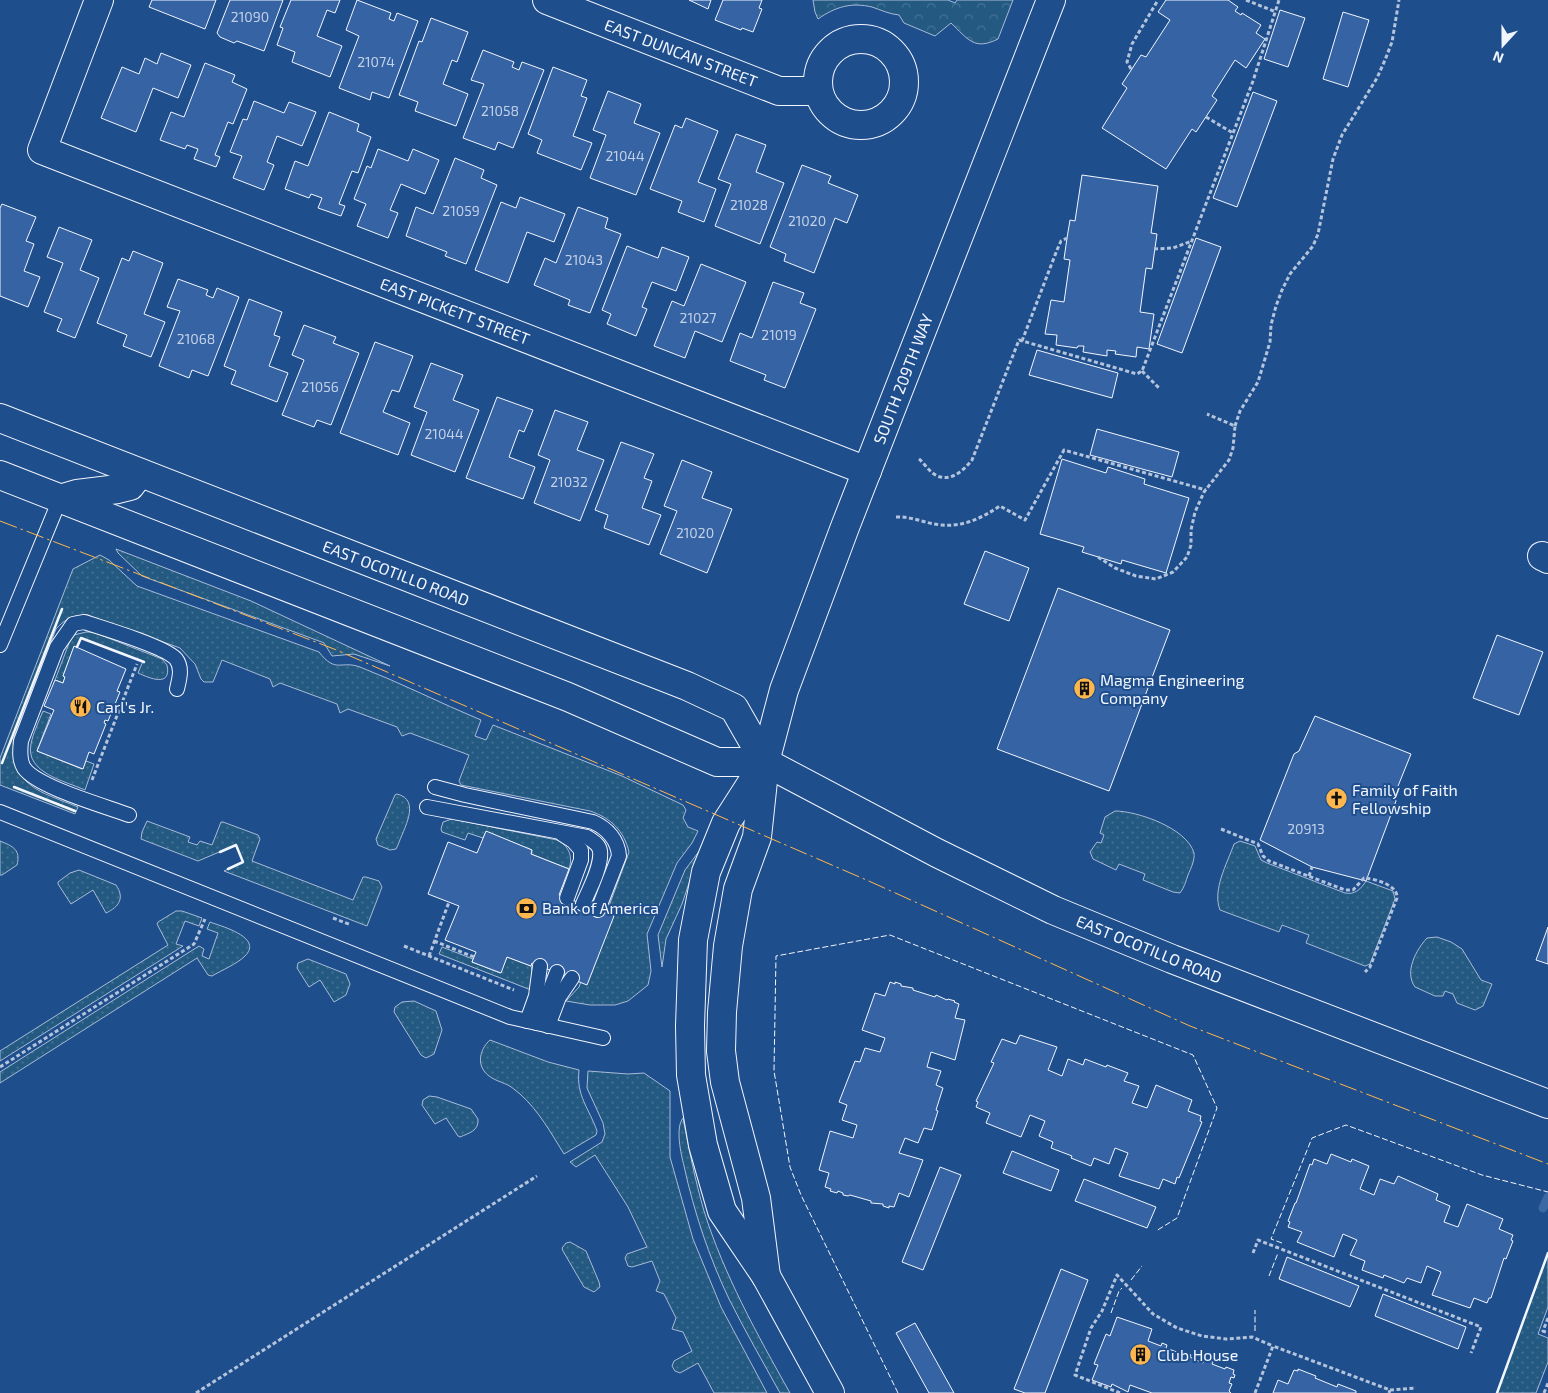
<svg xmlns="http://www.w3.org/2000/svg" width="1548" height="1393" viewBox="0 0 1548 1393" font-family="'Exo 2',sans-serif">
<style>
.grass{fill:url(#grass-dots);stroke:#a8bbd7}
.park{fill:url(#park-crowns);stroke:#a8bbd7}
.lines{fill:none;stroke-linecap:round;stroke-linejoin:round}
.stream{stroke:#3b69a3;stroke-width:9}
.building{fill:#3563a3;stroke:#f2f6ff}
.lane-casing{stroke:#f2f6ff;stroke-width:16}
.street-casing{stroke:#f2f6ff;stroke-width:30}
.secondary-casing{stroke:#f2f6ff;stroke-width:30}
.path{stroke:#b3c4dc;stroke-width:3;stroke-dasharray:4 2.5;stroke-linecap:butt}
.lane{stroke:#1f4e8c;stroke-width:14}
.street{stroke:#1f4e8c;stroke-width:28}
.secondary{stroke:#1f4e8c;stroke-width:28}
.fence{stroke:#f2f6ff;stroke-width:1;stroke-dasharray:6 2.5;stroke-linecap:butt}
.wall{stroke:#f2f6ff;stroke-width:2.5}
.power{stroke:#ffb74d;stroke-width:1;stroke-dasharray:18 4 2.5 4;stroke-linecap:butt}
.labels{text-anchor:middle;stroke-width:4;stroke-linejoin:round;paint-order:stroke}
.number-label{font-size:14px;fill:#c3d1e8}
.street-label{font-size:16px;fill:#f2f6ff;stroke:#1f4e8c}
.poi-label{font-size:16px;fill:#f2f6ff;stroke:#1f4e8c;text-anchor:start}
</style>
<defs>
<pattern id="grass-dots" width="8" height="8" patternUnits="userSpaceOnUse" patternTransform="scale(1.25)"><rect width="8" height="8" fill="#245a82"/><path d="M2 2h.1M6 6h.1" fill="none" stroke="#447295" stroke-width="1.8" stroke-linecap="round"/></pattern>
<pattern id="park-crowns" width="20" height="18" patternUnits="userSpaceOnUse" patternTransform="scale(1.25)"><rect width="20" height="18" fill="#245a82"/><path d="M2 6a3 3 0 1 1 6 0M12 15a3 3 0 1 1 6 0" fill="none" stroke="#447295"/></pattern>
</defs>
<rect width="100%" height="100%" fill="#1f4e8c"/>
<!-- grass -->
<g class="grass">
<polygon points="116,549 251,601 390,666 354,654 332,656 324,643 319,641 142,576 118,553"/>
<path d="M100 555 109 560 137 586 319 652C336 674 341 660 360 667 401 683 440 703 481 720L475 736 486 740 493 725 622 776 683 805 686 810 683 818 688 827 698 831 692 843 677 863 647 934 651 971 648 985 628 1001 615 1005H590L566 1001 579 987 629 852C624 831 611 818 590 811L461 785 459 781 469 755 410 733 402 736 397 727 348 709 340 713 337 704 280 683 273 687 270 679 222 660 213 682H204L201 679 195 664 180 648 88 615C74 614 65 619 56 629L14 737C9 786 41 792 78 807L75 814 0 785V758L73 569Z"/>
<path d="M86 632H93L162 659 167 665C172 688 149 678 138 673L143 661 81 638 77 647H74L63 676 65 677 63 683 55 680 71 638 74 635Z"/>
<path d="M43 711 51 714 37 751 82 769 86 761 94 764 85 790C65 781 25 773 31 744 33 733 39 721 43 711Z"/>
<path d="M397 794C422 800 403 830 398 845L396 849 390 850 378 845 376 839 395 795Z"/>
<path d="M1115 811C1137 811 1187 828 1194 853 1195 860 1191 868 1188 875 1186 881 1184 888 1180 893L1173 892 1143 880 1145 874 1119 864 1116 870 1093 859 1090 852 1097 842 1101 843 1104 835 1100 833 1105 817Z"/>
<path d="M452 819 557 840C569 846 573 856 569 869L531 854 532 850 486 832 483 838 468 833 465 840 442 832 441 829 443 822Z"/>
<polygon points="147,821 190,837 188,842 197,845 200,841 212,845 221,822 223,822 258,835 260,839 252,861 353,900 363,877 366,877 379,881 382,887 367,926 224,871 243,862 236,845 198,861 141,839 142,832"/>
<path d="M0 841C13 846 21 850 17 865L2 875H0Z"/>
<path d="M1240 841 1255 846 1261 860 1267 863 1345 893C1355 895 1361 889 1366 881L1393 891 1395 899 1370 964 1365 966 1306 943 1309 935 1282 925 1279 932 1220 910C1212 890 1227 864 1234 844Z"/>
<polygon points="700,850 682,904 666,939 662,967 658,935 685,870"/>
<path d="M79 870 116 885C125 898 119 907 106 913L93 890 71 904 58 884V882L70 873Z"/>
<polygon points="176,911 182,911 202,918 199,926 185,921 176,944 183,946 0,1061 0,1051 168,945 157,924 158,922"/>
<path d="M210 922C220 926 264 937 245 956 237 964 222 970 212 976L208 975 197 958 0 1083V1072L199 946 204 949 202 956 209 959 218 933 207 929Z"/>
<path d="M1437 937 1451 942 1462 949 1481 980 1492 984 1483 1006 1475 1010 1457 1003 1453 994 1445 991 1443 996H1435L1415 987C1404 972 1416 950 1427 938Z"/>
<polygon points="442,947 473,959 472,962 500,973 507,957 531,966 534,978 531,990 439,954"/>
<polygon points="308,959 346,974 350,984 346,995 334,1002 320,980 309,987 297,968 298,963"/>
<polygon points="414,1001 436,1011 442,1030 434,1054 426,1058 421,1055 394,1012 395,1007 402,1002"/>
<path d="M490 1040 548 1062 579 1070C576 1096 589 1108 597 1131L596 1135 564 1154C551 1133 539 1111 520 1094 516 1091 512 1087 508 1085 499 1081 490 1079 484 1071 477 1061 481 1048 490 1040Z"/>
<polygon points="588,1071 628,1074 644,1073 670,1091 670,1157 693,1239 721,1307 767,1393 714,1393 698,1363 680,1373 675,1371 672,1366 674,1361 692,1351 683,1332 672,1329 676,1318 664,1294 656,1291 660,1281 652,1261 632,1267 628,1266 625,1258 627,1254 647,1247 628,1207 595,1155 576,1167 570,1162 602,1142 605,1134 603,1123 587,1088"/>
<path d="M429 1096 437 1097 471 1109 478 1119C479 1131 469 1133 460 1137L458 1136 446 1118 435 1124 422 1105 423 1100Z"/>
<path d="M683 1118C689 1149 695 1180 704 1211 724 1275 757 1334 790 1393H780C763 1362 745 1331 729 1299 709 1257 694 1212 684 1166 681 1154 675 1128 683 1118Z"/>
<polygon points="570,1242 586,1251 599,1282 600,1287 594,1292 584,1287 563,1251 562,1248 566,1243"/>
<polygon points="1548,1253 1548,1307 1538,1334 1548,1338 1548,1362 1536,1393 1497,1393"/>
</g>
<!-- park -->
<path class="park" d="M813 0H948L955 3 957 0H1013L998 39C974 51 968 39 951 23L935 36 904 23 899 15C889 14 881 10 872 7 851 2 835 7 818 19L815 12Z"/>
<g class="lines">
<!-- stream -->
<polyline class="stream" points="1543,1208 1548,1197"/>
</g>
<!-- building -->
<g class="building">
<polygon points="152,0 216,0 205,29 149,7"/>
<polygon points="230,0 283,0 264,51 237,41 234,43 220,37 217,33"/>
<polygon points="291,0 340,0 335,13 327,10 317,36 342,46 330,77 292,62 295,52 277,45 283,28 280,27"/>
<polygon points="357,0 391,13 389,19 394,21 397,13 418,21 389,98 372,92 370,100 339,88 359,36 346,30"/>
<polygon points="689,0 711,0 708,9"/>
<polygon points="723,0 762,0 759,8 762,9 753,32 742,28 741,30 715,20"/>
<polygon points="1166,0 1228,0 1238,7 1235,11 1241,15 1242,13 1261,25 1256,33 1265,39 1246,68 1235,60 1212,96 1217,100 1196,132 1192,129 1166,169 1102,128 1127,88 1122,84 1141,55 1146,57 1170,20 1158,12"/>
<polygon points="1280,10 1305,18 1288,67 1264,59"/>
<polygon points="1343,12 1369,20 1348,87 1323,79"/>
<polygon points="431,18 468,32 457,62 452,60 443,84 468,94 456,126 415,111 418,102 399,95 419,41 422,42"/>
<polygon points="483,50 514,62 512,67 519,70 522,62 544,70 513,148 498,142 495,150 463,138 484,84 471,80"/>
<polygon points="161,53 191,65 178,98 153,88 136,132 101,118 122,67 139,74 145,58 157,64"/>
<polygon points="205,63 235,75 232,82 247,89 233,124 228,122 215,155 220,157 216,167 194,159 198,149 187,145 185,149 160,140 171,112 184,117"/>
<polygon points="553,67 587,80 581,96 587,98 573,136 592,143 581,170 537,153 542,140 528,134"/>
<polygon points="608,91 641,104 634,123 660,133 636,195 590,178 606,135 593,130"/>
<polygon points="1253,92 1277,101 1237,207 1213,198"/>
<polygon points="254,101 284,113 289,102 316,112 302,146 277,136 267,162 274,165 264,190 233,178 242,156 230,152 243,119 247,120"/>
<polygon points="329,112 359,124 357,131 371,137 358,173 352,171 339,204 345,206 341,216 318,208 322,198 311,194 309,198 285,189 295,161 308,166"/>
<polygon points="686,118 718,131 698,182 716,189 704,222 678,212 682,201 650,189 675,125 682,128"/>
<polygon points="736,134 766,145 756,172 784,183 760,244 715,226 731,184 718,179"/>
<polygon points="378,149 408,161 413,149 439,160 425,194 401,184 390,210 398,213 388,238 357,226 366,204 354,199 367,166 371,168"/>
<polygon points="455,158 484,170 481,178 497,185 466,264 445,256 447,252 406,236 416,207 433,214"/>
<polygon points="802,165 831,176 828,183 858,195 847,223 835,218 814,273 784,261 786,254 770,247"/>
<polygon points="1082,175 1158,186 1151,233 1157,234 1152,269 1146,268 1140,312 1154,314 1149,349 1137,347 1136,357 1115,354 1116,351 1107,350 1107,356 1083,352 1084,346 1078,346 1077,348 1056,345 1057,335 1045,334 1051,300 1064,302 1070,260 1064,259 1067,238 1070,220 1075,221"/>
<polygon points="520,197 565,214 554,242 527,232 508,283 475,270 501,202 516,208"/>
<polygon points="2,204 36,217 26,241 34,244 24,271 40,277 28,307 0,296 0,208"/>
<polygon points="578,207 608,218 605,228 621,234 590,313 568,305 570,300 534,285 545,258 556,263"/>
<polygon points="59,227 92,240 80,270 99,278 75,338 57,331 62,319 44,312 63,263 47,257"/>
<polygon points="1196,238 1221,247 1182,353 1157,344"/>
<polygon points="627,246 658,258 662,247 689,257 676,291 652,282 642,307 647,309 636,336 607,324 611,314 602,310"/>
<polygon points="133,251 163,263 144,314 165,322 151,357 123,346 127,335 97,323 122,258 129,261"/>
<polygon points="701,264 746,282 722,342 695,331 685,358 654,346 672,301 684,306"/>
<polygon points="178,279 208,290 206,295 213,298 217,288 239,297 208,376 192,370 189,378 159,366 180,311 167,307"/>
<polygon points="773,282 804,293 800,303 816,309 785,388 764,380 766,375 730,361 740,333 752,338"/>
<polygon points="249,299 282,312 274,335 280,337 269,366 288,373 277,402 231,384 236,371 224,366"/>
<polygon points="304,325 336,337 333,343 359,353 331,425 317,420 314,427 282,415 304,360 292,355"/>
<polygon points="375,342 413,356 399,392 392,390 383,412 410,423 398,455 340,433"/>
<polygon points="1037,350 1118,373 1112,398 1029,375"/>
<polygon points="431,363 463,375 453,400 479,410 455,472 411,455 427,412 414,407"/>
<polygon points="497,397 533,410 524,432 519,430 509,457 535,467 523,499 466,478"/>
<polygon points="555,410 588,422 577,450 604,460 580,521 534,503 550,460 538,455"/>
<polygon points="1097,429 1179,452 1172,477 1090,455"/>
<polygon points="621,442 654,454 644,478 652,481 642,508 661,515 649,545 604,528 608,515 595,510"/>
<polygon points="1062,459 1106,473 1108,467 1145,479 1144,484 1189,498 1166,573 1122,560 1121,564 1082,552 1084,547 1040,534"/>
<polygon points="682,460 712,472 702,498 732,509 707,573 660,554 677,511 664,506"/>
<polygon points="985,551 1029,568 1009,621 964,604"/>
<polygon points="1058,588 1170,630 1109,791 997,749"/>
<polygon points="1497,635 1543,652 1519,715 1473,698"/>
<polygon points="74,646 126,669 117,691 120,692 108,721 105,720 104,723 106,724 94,754 89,752 83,769 37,751 54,710 44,706 55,680 63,683 65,677 63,676"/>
<polygon points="1315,716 1411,754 1394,796 1396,801 1366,881 1312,867 1260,840 1294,754 1299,751"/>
<polygon points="486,831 532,850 531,854 569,869 559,895 614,916 587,985 532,963 531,966 507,957 501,973 472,962 476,952 445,940 459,906 428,894 448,842 477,853"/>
<polygon points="1548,927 1548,964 1536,960"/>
<polygon points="890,982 895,984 895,982 901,984 901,986 913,988 913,990 935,997 936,995 947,1000 948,999 955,1001 954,1002 959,1004 955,1018 965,1020 955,1060 931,1052 927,1067 941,1071 936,1085 943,1088 936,1110 938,1111 932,1130 924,1128 918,1143 905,1138 899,1153 923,1160 909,1197 899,1193 894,1207 889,1206 889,1208 883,1206 883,1204 871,1203 871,1201 850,1195 848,1196 843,1195 843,1193 838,1191 837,1193 830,1191 831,1189 825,1187 829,1173 819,1170 830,1131 853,1138 857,1125 842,1120 847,1105 839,1102 855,1061 860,1062 865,1048 880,1052 885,1038 862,1030 875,993 885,996"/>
<polygon points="1020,1035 1057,1047 1048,1070 1062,1076 1068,1059 1083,1065 1085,1059 1106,1067 1107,1065 1128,1073 1124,1081 1139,1086 1132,1103 1147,1108 1156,1085 1192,1100 1188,1111 1201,1116 1200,1121 1202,1122 1179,1178 1177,1177 1175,1184 1163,1179 1159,1189 1119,1176 1128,1153 1115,1148 1109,1164 1094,1158 1091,1166 1071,1158 1072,1156 1051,1148 1053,1142 1039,1136 1045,1121 1030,1115 1021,1137 986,1123 990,1113 976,1107 978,1102 976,1101 994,1063 991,1062 1002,1039 1016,1044"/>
<polygon points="1012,1151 1059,1170 1051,1191 1003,1173"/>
<polygon points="1331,1154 1351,1162 1352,1159 1369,1166 1360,1189 1374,1195 1380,1179 1394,1184 1398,1176 1438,1194 1436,1200 1450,1206 1444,1222 1458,1227 1467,1204 1503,1219 1499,1229 1513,1235 1511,1240 1513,1241 1506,1259 1504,1258 1491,1298 1489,1298 1487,1303 1474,1298 1470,1308 1432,1295 1441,1272 1427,1266 1421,1283 1407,1278 1404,1283 1384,1275 1383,1278 1362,1270 1365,1261 1350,1255 1357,1240 1343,1234 1334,1257 1297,1242 1302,1232 1288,1227 1290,1222 1288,1221 1295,1203 1296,1203 1310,1164 1312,1165 1314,1159 1327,1164"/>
<polygon points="940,1167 961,1175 923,1270 902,1262"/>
<polygon points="1084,1179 1156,1207 1147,1228 1075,1201"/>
<polygon points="1287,1257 1359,1286 1350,1307 1279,1279"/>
<polygon points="1061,1269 1088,1280 1045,1393 1025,1393 1014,1389"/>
<polygon points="1383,1294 1466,1327 1458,1349 1375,1316"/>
<polygon points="1117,1317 1152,1329 1148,1341 1161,1346 1162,1343 1167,1345 1166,1348 1185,1355 1186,1353 1191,1355 1190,1357 1203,1363 1205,1359 1213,1362 1212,1364 1225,1369 1226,1367 1234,1370 1233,1374 1235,1375 1234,1378 1231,1377 1229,1383 1232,1384 1229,1391 1231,1393 1152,1393 1130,1385 1128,1392 1112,1384 1111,1387 1092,1380 1098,1365 1094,1364 1106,1334 1110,1336"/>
<polygon points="915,1323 954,1393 929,1393 896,1333"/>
<polygon points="1298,1369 1316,1376 1315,1378 1337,1387 1338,1384 1356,1391 1356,1393 1273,1393 1278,1380 1288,1384 1294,1370 1298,1371"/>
</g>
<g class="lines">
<defs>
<g id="lane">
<polyline points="0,645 60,499"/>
<path d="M435 787 465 795 593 822C607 828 618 840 619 856L598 910"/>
<path d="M427 807 587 837C593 841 599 844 600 851 602 866 589 890 583 904"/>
<polyline points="0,812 510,1017 603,1038"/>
<path d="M129 815C105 806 37 787 24 768 19 760 20 750 21 741L57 647 73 624 84 622C103 628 166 647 176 659 183 668 179 680 177 689"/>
<polyline points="562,834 573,841 581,850 581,860 567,898"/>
<polyline points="527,1021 536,996 540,966"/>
<polyline points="537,1023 557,972"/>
<polyline points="548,1026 559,997 572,978"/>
</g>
<g id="street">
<polyline points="99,0 42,150 867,471"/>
<polyline points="547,0 779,91 818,91"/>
<circle cx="861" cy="82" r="43"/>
<polyline points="1542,556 1548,559"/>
</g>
<g id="secondary">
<polyline points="0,418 687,686 734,708 765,762"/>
<polyline points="0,475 568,697 717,762 765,762 937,853 1053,910 1172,959 1548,1104"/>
<polyline points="60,499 77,494 118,489 130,486 140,473"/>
<polyline points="762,767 726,823 706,872 693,940 690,1026 691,1075 703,1145 722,1211 766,1276 830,1393"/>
<polyline points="766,1276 756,1198 725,1082 721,1051 722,1012 728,946 738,889 757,837 765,762 784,690 845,527 1051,0"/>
</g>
</defs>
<!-- lane casing -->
<use href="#lane" class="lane-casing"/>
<!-- street casing -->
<use href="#street" class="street-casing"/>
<!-- secondary casing -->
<use href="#secondary" class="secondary-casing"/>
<!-- path -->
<g class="path">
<polyline points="1246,0 1276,12"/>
<polyline points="1131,69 1127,62 1132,44 1158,0"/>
<polyline points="1206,117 1233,133"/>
<polyline points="1154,249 1173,248 1192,241"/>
<polyline points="1022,341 1057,250 1061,241 1067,238"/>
<polyline points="1142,371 1160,389"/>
<polyline points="1235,426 1240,411 1258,382 1270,342 1271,325 1276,306 1282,290 1290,274 1313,246 1318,234 1333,159 1342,135 1377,78 1385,60 1392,42 1399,0"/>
<path d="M919 459C924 463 928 470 934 474 949 484 963 471 972 460L1019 340 1137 374 1142 371 1253 81 1279 0"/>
<path d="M896 517C912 516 926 524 942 525 963 527 982 518 1000 506L1025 520 1064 450 1206 490"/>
<polyline points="1098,557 1115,568 1136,576 1156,579 1173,572 1187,557 1191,545 1191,530 1195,512 1204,492 1229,460 1233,448 1235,426 1207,414"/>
<polyline points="113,708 119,710"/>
<polyline points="92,780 137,664"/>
<path d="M1221 829 1258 844 1263 856 1269 861 1345 890H1353L1364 878C1376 879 1398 885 1397 898L1370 967 1365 972"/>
<polyline points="1309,876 1312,867"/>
<polyline points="333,918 351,925"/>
<polyline points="434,941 474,957"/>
<polyline points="404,946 514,990"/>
<polyline points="429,956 449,902"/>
<polyline points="0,1067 194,944 205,919"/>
<polyline points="1253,1253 1258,1240 1481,1327 1471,1353"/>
<polyline points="1548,1318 1543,1331 1548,1333"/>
<polyline points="1390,1390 1416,1388"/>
<polyline points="196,1393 537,1176"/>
<polyline points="1120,1393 1075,1375 1091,1328 1102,1311 1117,1275 1153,1314 1177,1328 1202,1336 1226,1339 1252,1337 1273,1346"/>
<polyline points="1255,1393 1273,1346 1390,1390 1389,1393"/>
<polyline points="1544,1393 1548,1383"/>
</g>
<!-- lane -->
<use href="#lane" class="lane"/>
<!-- street -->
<use href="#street" class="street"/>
<!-- secondary -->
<use href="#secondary" class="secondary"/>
<!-- fence -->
<g class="fence">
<polyline points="1282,1243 1271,1239 1312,1138 1346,1125 1482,1175 1548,1192"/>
<polyline points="1269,1276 1278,1253"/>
<polyline points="1131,1280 1142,1266"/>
<polyline points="1111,1313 1119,1291 1122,1288"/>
<polyline points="1255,1331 1255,1310"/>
<polyline points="898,1393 801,1195 790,1167 774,1071 776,956 890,935 1193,1055 1217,1108 1177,1218 1156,1231"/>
</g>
<!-- wall -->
<g class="wall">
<polyline points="77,647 81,638 144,662"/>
<polyline points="2,763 62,609"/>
<polyline points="14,787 75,811"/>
<polyline points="220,852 236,845 243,862 228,869"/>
<polyline points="1497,1393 1548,1253"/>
</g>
<!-- power -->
<polyline class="power" points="0,521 334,649 871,882 1190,1026 1548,1164"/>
</g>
<!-- icons -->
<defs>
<symbol id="building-disc" viewBox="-11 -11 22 22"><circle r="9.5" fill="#ffb74d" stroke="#1f4e8c"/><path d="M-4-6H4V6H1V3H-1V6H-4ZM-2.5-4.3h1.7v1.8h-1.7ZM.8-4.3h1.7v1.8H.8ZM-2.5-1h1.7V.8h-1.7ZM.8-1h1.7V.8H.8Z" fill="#111"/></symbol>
<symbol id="restaurant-disc" viewBox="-11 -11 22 22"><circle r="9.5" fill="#ffb74d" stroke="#1f4e8c"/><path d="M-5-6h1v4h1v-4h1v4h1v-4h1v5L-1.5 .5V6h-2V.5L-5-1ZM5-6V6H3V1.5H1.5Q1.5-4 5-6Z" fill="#111"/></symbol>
<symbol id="church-disc" viewBox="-11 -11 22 22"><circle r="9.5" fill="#ffb74d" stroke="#1f4e8c"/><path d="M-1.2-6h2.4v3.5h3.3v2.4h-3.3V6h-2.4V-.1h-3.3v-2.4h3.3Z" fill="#111"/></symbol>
<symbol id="bank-disc" viewBox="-11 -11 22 22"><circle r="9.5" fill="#ffb74d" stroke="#1f4e8c"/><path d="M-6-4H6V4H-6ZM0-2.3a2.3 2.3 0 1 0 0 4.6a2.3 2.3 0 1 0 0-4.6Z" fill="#111"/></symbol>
</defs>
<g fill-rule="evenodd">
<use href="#building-disc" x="1072" y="676" width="25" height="25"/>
<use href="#restaurant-disc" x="68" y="694" width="25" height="25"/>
<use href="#church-disc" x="1324" y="786" width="25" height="25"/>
<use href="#bank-disc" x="514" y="896" width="25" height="25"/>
<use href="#building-disc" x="1128" y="1342" width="25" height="25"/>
</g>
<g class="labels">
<!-- number labels -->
<g class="number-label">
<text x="250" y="22">21090</text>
<text x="376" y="67">21074</text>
<text x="500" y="116">21058</text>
<text x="625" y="161">21044</text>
<text x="749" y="210">21028</text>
<text x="461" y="216">21059</text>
<text x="807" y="226">21020</text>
<text x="584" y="265">21043</text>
<text x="698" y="323">21027</text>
<text x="779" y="340">21019</text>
<text x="196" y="344">21068</text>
<text x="320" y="392">21056</text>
<text x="444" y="439">21044</text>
<text x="569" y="487">21032</text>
<text x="695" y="538">21020</text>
<text x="1306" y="834">20913</text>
</g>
<!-- street labels -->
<g class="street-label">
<text transform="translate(681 53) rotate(21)" y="6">EAST DUNCAN STREET</text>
<text transform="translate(455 311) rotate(21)" y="6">EAST PICKETT STREET</text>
<text transform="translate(903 379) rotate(-69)" y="6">SOUTH 209TH WAY</text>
<text transform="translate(396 573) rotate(21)" y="6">EAST OCOTILLO ROAD</text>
<text transform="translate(1149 949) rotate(22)" y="6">EAST OCOTILLO ROAD</text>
</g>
<!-- poi labels -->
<g class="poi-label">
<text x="1100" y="686">Magma Engineering<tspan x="1100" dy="18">Company</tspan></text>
<text x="96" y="713">Carl's Jr.</text>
<text x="1352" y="796">Family of Faith<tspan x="1352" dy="18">Fellowship</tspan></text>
<text x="542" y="914">Bank of America</text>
<text x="1157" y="1361">Club House</text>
</g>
</g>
<!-- north arrow -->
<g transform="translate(1503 45) rotate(201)" stroke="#1f4e8c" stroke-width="4" paint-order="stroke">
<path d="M0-4L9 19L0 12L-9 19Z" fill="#f2f6ff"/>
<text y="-8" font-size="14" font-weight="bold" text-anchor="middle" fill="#f2f6ff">N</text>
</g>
</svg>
